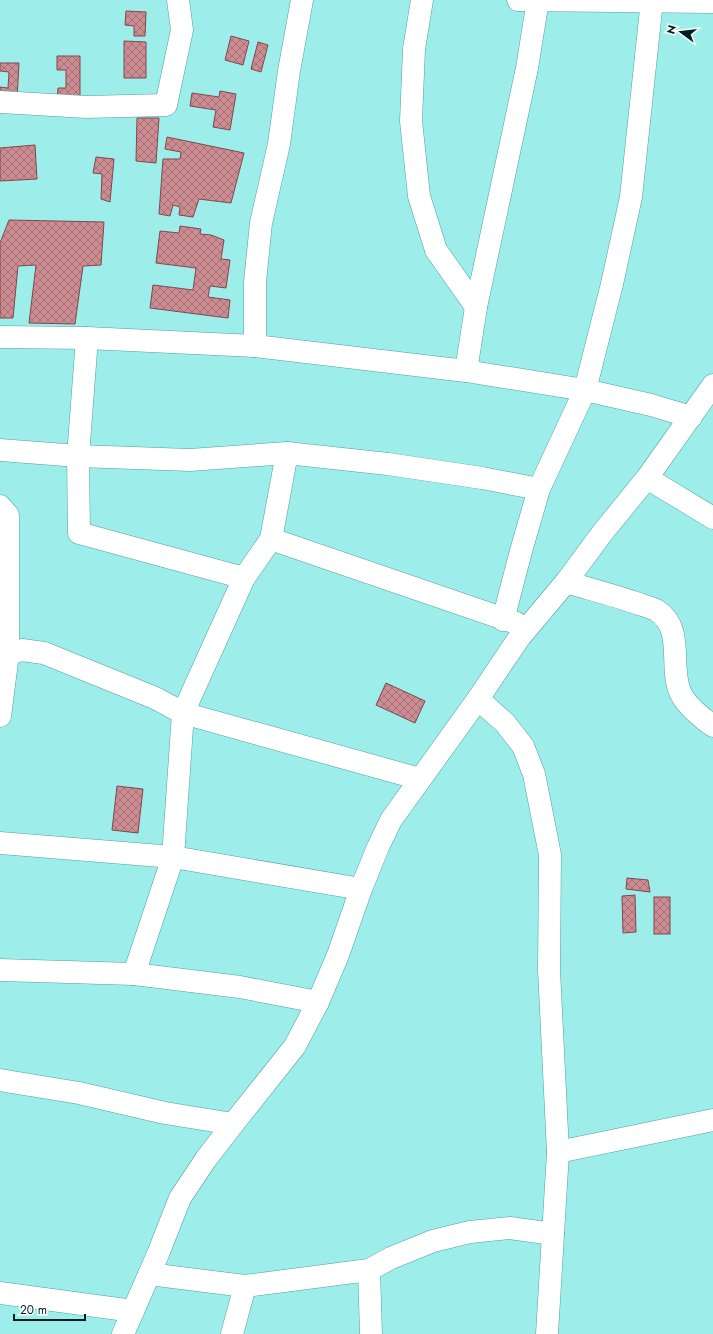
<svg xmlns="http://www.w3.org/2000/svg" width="713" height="1334" viewBox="0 0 713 1334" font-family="Jost,sans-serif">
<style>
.building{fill:url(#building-cross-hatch);stroke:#81474d}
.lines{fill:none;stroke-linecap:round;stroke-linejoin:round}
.minor-casing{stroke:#50a19f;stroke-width:23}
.minor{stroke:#fff;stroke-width:22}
</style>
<defs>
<pattern id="building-cross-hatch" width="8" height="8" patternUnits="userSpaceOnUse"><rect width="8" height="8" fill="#cc8c92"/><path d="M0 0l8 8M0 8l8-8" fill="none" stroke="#a37277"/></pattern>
</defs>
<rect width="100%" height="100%" fill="#9dedeb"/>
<!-- building -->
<g class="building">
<polygon points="126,11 146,12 145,36 134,36 134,26 125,25"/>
<polygon points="231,36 249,41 243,65 225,60"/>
<polygon points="124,41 146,42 146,78 124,78"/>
<polygon points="258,42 268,45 261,72 251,69"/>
<polygon points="57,56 80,56 80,100 57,100 58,88 66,88 66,70 57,70"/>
<polygon points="0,63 19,63 17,100 0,99 0,87 8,88 9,72 0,71"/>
<polygon points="220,91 236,94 230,130 213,127 216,110 190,106 192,93 219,97"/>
<polygon points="137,118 159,118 156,163 136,161"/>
<polygon points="167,137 244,153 231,203 199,199 193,217 179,215 180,207 173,205 170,216 159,214 163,159 180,159 181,152 165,149"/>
<polygon points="35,145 37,179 0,181 0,148"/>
<polygon points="96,157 114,159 110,202 101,199 102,174 93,173"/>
<polygon points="9,220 104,222 101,265 83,266 75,324 29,323 36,265 18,266 13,318 0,318 0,243"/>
<polygon points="180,226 201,229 200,234 211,235 224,240 221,259 230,260 226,288 210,286 208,297 230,300 228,318 150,308 153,285 193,290 196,268 156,263 160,231 179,233"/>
<polygon points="386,683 425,701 415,723 376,705"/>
<polygon points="117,786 143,789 138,833 112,830"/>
<polygon points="627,878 648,880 650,892 626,889"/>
<polygon points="635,895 636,932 623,933 622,896"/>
<rect x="654" y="897" width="16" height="37"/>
</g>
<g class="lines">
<defs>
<g id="minor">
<polyline points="422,0 414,49 411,121 419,196 436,250 476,307"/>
<polyline points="518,0 713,2"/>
<polyline points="0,102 86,107 166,105 182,30 178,0"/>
<polyline points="0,337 87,338 255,346 466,371 585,390 651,405 691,417"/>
<polyline points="87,338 78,456 79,533 244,578"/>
<polyline points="255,346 255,282 261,223 279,144 289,71 302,0"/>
<polyline points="466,371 476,307 527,68 538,0"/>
<polyline points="0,450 78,456 190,460 287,453 388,464 482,478 539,489"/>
<polyline points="647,478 713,518"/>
<polyline points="0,506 8,515 8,654 0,716"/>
<polyline points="271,539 516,623"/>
<path d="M566 582C589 589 613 595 636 603 642 605 650 607 656 610 686 628 668 668 681 694 686 705 703 719 713 726"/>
<polyline points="503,620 521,551 539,489 585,390 612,284 631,197 652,0"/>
<polyline points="8,654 22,650 44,653 155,698 183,713 420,779"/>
<polyline points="478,699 505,723 523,746 534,774 550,855 549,970 558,1152 547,1334"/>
<polyline points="0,843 173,857 361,889"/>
<polyline points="0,970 134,974 240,987 318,1002"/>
<polyline points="134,974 173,857 183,713 244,578 271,539 287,453"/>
<polyline points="0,1080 79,1093 165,1113 233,1124"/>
<polyline points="558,1152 713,1120"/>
<polyline points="369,1270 371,1334"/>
<polyline points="149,1274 245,1286 369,1270 391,1258 433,1241 470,1232 510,1228 553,1234"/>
<polyline points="0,1293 133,1311"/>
<polyline points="123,1334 158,1254 180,1198 206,1159 233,1124 295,1046 318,1002 338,955 361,889 378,847 391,820 478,699 519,638 566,582 603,532 647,478 713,385"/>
<polyline points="232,1334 245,1286"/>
</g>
</defs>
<!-- minor casing -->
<use href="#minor" class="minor-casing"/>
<!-- minor -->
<use href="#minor" class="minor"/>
</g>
<!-- north arrow -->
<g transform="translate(681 32) rotate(285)" stroke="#fdfdfd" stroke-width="3" paint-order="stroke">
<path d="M0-3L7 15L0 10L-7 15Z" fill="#002020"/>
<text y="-6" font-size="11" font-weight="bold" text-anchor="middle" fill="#002020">N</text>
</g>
<!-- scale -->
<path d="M14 1314v6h71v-6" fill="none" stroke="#002020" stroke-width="2"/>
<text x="20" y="1314" font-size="12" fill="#002020" stroke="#fdfdfd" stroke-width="3" paint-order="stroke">20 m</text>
</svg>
